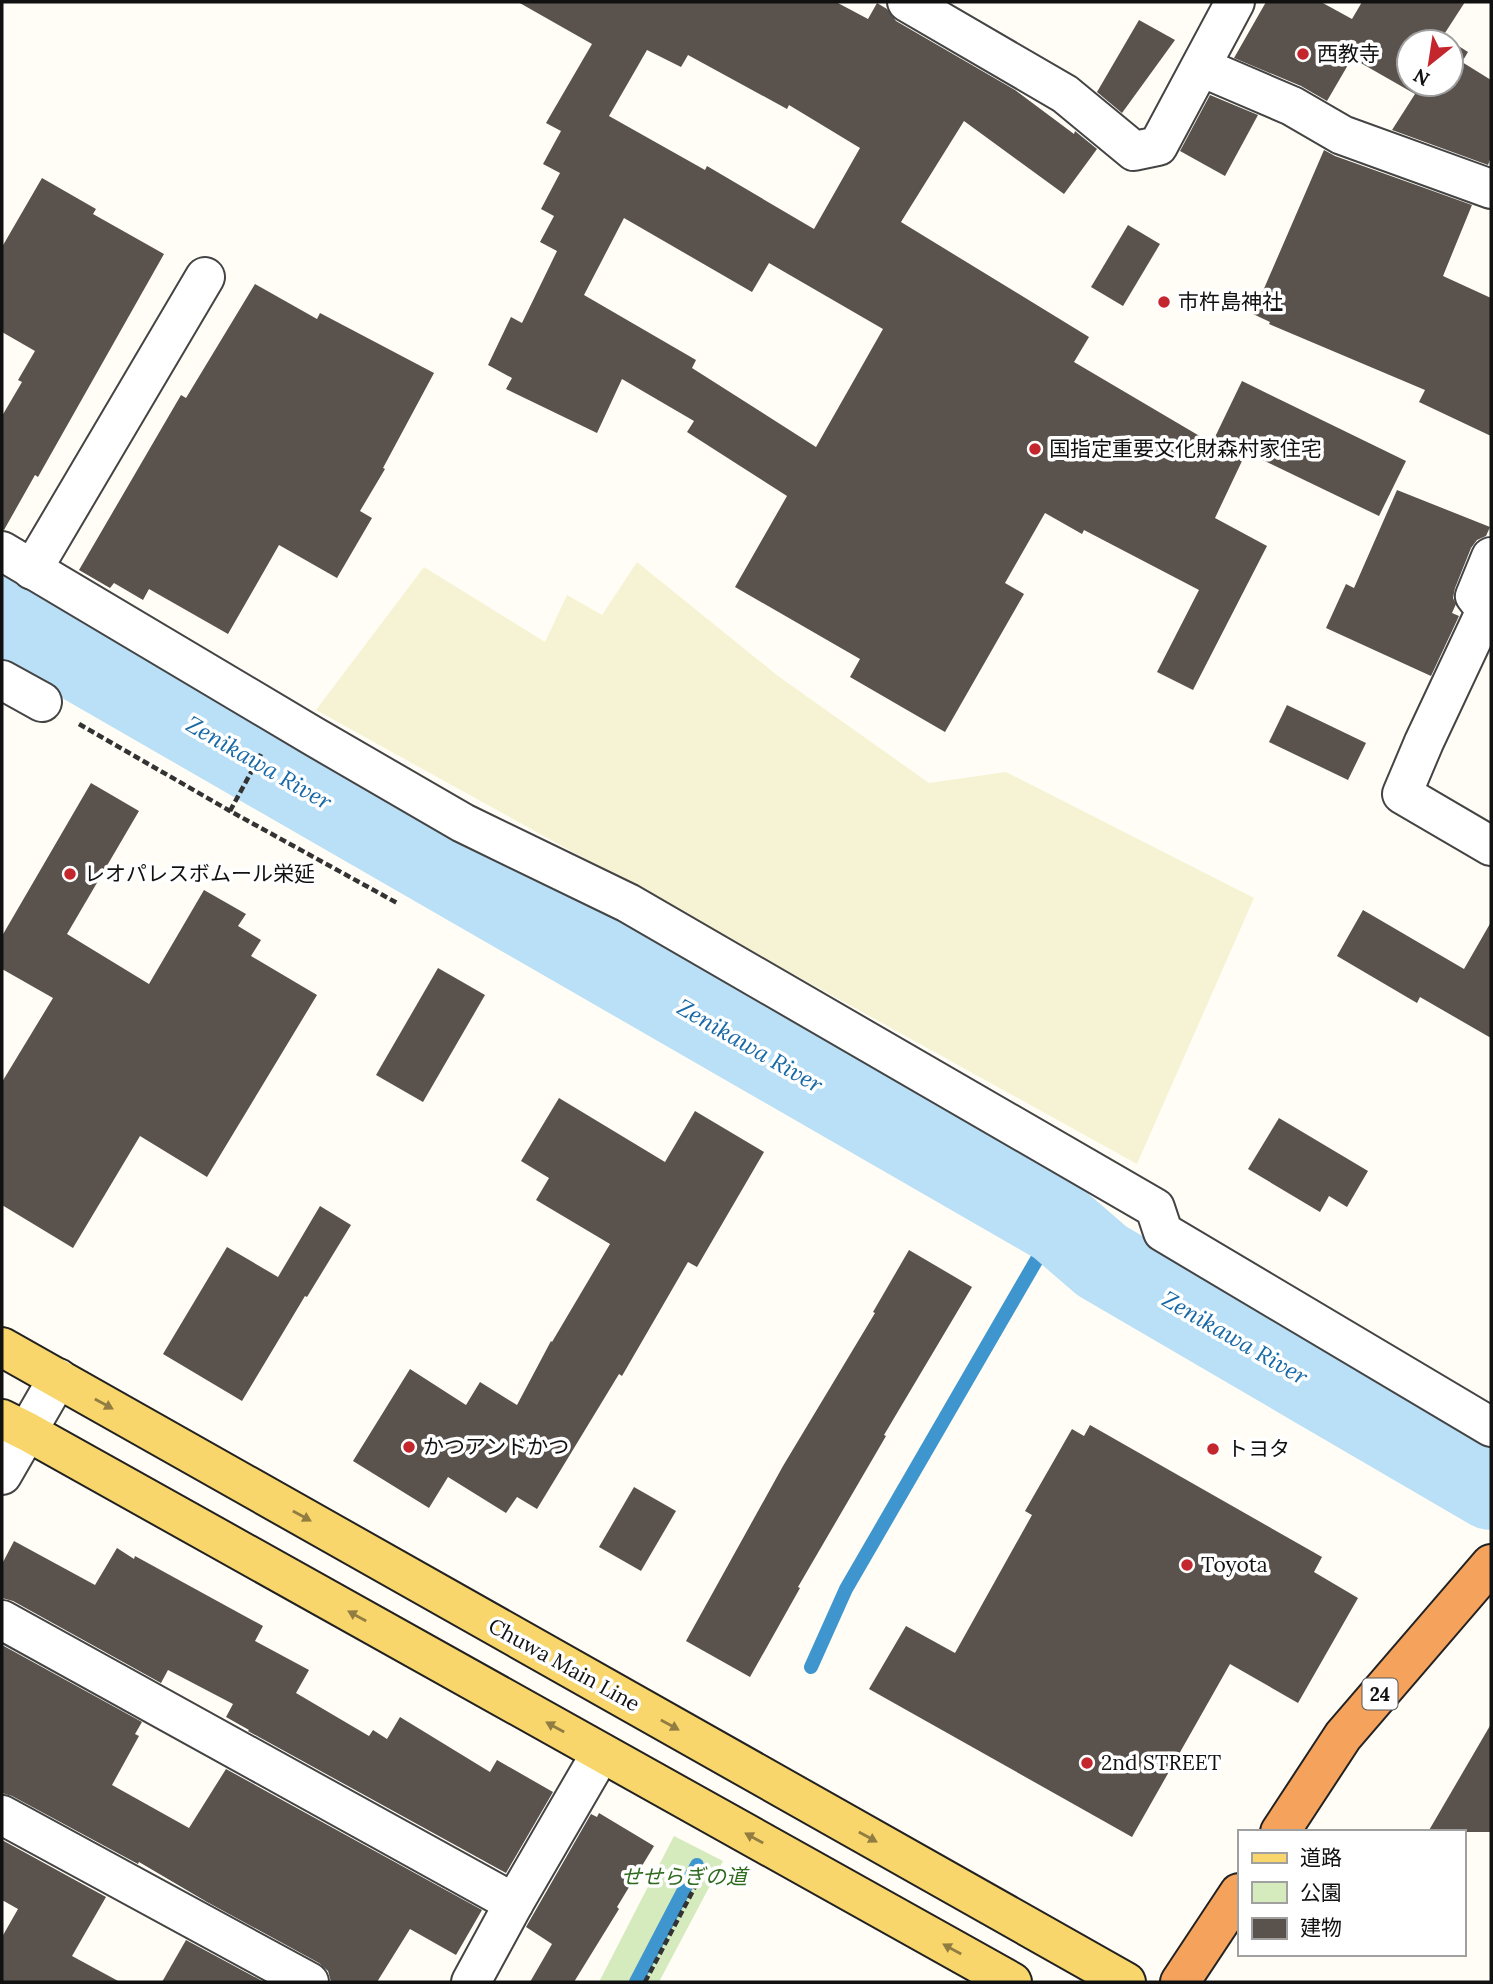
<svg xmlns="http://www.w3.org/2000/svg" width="1493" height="1984" viewBox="0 0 1493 1984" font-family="Lora,'Noto Sans JP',serif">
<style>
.farmland{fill:#f6f3d4}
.green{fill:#d5ebbd}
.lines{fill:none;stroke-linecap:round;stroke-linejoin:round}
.stream{stroke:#3f96cf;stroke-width:14}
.river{stroke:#b9e0f7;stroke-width:84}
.building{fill:#5a524d;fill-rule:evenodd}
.minor-casing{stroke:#444;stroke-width:42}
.major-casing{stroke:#222;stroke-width:42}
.highway-casing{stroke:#222;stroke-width:42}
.path{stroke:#333;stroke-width:4.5;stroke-dasharray:7 3.5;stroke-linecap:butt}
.minor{stroke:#fff;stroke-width:38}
.major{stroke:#f9d66b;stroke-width:38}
.highway{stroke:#f5a25d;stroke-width:38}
.oneway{fill:#917d42}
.poi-dot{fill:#c4262e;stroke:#fff;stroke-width:2.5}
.labels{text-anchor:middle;stroke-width:7;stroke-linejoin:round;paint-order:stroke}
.shield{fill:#fff;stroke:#585858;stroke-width:2}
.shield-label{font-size:19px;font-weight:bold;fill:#111}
.poi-label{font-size:21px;fill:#111;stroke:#fff;text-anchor:start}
.street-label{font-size:21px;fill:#111;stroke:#fff}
.park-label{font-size:21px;font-style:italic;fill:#2f6b1f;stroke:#fff}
.water-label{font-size:23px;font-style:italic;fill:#1768a6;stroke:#fff}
</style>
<rect width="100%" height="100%" fill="#fffdf5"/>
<!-- farmland -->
<polygon class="farmland" points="637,562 778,676 929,783 1006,772 1254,898 1137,1164 316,710 424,567 545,642 567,595 602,615"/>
<!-- green -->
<polygon class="green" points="674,1836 723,1861 659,1982 599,1982"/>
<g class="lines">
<!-- stream -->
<g class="stream">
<polyline points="811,1667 846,1589 1058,1223"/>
<polyline points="636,1982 697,1865"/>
</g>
<!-- river -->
<polyline class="river" points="2,615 1058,1223 1102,1261 1491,1488"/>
</g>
<!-- building -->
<g class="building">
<path d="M518 2H836L868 19 877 3 887 9 896 21 1015 90 1074 134 1075 131 1097 149 1064 194 964 121 901 222 1089 337 1074 362 1242 461 1215 518 1267 546 1193 690 1157 672 1199 590 1084 530 1082 534 1045 513 1005 583 1024 594 945 732 850 677 860 659 735 587 787 496 687 432 694 421 622 379 597 433 506 389 512 378 488 365 511 317 522 323 557 251 540 242 554 216 541 209 560 173 543 164 561 131 546 123 592 44ZM647 50 681 67 688 55 787 109 789 105 860 148 814 229 707 166 705 170 609 116ZM624 218 752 292 769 263 883 329 816 447 692 368 696 360 584 295Z"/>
<path d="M1266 2H1321L1352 19 1362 2H1465L1443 36 1468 52 1462 62 1491 80V157L1488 165 1392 130 1415 94 1352 58 1327 101 1301 86 1234 58ZM1409 42H1451V84H1409Z"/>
<polygon points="1139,20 1175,40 1122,113 1097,92"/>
<polygon points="1210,95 1258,115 1225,176 1180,151"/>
<polygon points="1324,150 1335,156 1472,205 1443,276 1491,298 1491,436 1419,402 1425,390 1269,324 1270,322 1253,314"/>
<polygon points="42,178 96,209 93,214 164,254 38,477 35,475 4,530 2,529 2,416 22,382 18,380 35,351 2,332 2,247"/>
<polygon points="1128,225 1160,244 1123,306 1091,287"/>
<polygon points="255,284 317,319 320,313 434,373 383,468 385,469 360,511 372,518 337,578 279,545 228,634 149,589 143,600 114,583 110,588 79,570 181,395 186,398"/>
<polygon points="1242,381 1406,461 1379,516 1215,437"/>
<polygon points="1397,490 1490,527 1486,536 1477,540 1471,548 1455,588 1453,598 1456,604 1452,613 1459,616 1431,676 1326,628 1346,584 1354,588"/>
<polygon points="1287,705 1366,743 1348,780 1269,742"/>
<polygon points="91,783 139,811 67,934 149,984 204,890 246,914 238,926 261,940 251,956 317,995 207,1177 140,1136 73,1248 2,1205 2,1082 53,998 2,969 2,936"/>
<polygon points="1363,910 1464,969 1491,922 1491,1038 1420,997 1417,1003 1337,956"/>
<polygon points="438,968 485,995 423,1102 376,1075"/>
<polygon points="559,1098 665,1162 695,1111 764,1152 697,1267 688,1262 622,1376 619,1374 537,1509 517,1497 506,1513 448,1477 429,1508 353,1461 410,1369 466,1405 480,1382 517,1405 551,1341 552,1342 610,1244 536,1200 549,1178 521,1161"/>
<polygon points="1279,1118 1368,1171 1347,1207 1329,1196 1320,1212 1248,1169"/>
<polygon points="320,1206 351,1225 307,1297 305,1296 242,1401 163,1354 227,1247 278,1277"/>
<polygon points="909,1250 972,1287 884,1435 886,1436 798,1587 800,1588 750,1677 686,1641 783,1466 875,1313 873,1312"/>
<polygon points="1090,1425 1322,1557 1314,1572 1358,1598 1298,1703 1230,1664 1132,1837 869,1689 906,1626 955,1653 1032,1515 1025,1511 1072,1429 1084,1436"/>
<polygon points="634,1487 676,1511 641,1571 599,1547"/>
<polygon points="14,1541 95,1585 117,1548 134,1559 135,1556 263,1626 255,1641 309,1670 296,1693 369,1736 373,1730 387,1739 400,1717 490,1772 497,1760 553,1792 506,1873 248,1731 249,1730 226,1717 233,1704 168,1670 161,1683 13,1601 2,1598 2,1564"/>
<polygon points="2,1645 142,1722 135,1734 139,1736 112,1785 189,1828 226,1769 482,1910 456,1955 410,1929 377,1982 331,1982 328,1971 319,1963 207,1902 139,1862 138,1864 12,1796 2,1793"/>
<polygon points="1491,1724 1491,1832 1428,1832"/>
<polygon points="599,1813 654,1846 617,1907 619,1909 574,1982 530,1982 552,1944 526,1927 591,1814 597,1817"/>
<polygon points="2,1840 106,1897 72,1956 120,1982 2,1982 2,1937 18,1909 2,1900"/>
<polygon points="186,1940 264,1982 162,1982"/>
</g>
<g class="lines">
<defs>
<g id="minor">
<polyline points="907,2 1065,94 1134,151 1158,146 1235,2"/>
<polyline points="1201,67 1292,106 1342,135 1491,189"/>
<polyline points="2,551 313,736 463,823 628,903 1155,1208 1163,1232 1491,1427"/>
<polyline points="1491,557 1475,596 1486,610 1424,742 1402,794 1491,846"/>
<polyline points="32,570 205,277"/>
<polyline points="2,680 42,702"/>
<polyline points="2,1475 58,1378"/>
<polyline points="2,1620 514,1903"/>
<polyline points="2,1815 309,1982"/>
<polyline points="471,1982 514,1903 601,1753"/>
</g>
<g id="major">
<polyline points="2,1347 1126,1982"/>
<polyline points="2,1419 28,1432 1012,1982"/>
</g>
<g id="highway">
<polyline points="1280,1832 1343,1736 1491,1564"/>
<polyline points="1180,1982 1239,1893"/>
</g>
</defs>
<!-- minor casing -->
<use href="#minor" class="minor-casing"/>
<!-- major casing -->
<use href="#major" class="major-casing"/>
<!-- highway casing -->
<use href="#highway" class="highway-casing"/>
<!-- path -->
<g class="path">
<polyline points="79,724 230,811 399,904"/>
<polyline points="230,811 261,754"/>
<polyline points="645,1982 708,1862"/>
</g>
<!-- minor -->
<use href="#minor" class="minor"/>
<!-- major -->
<use href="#major" class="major"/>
<!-- highway -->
<use href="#highway" class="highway"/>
</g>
<!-- one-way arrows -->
<defs><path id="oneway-solid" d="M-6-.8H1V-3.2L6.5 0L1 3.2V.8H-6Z" transform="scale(1.75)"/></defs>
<g class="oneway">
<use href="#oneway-solid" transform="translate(104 1404) rotate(29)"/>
<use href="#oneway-solid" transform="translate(302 1516) rotate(29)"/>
<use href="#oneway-solid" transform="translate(357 1616) rotate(-151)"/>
<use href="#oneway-solid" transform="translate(670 1725) rotate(29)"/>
<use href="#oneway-solid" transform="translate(555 1727) rotate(-151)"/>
<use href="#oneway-solid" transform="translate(868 1837) rotate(29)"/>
<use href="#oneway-solid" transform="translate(754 1838) rotate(-151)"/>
<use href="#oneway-solid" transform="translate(952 1949) rotate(-151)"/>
</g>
<!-- markers -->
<g class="poi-dot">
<circle cx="1303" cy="54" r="7"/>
<circle cx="1164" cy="302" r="7"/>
<circle cx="1035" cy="449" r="7"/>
<circle cx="70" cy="874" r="7"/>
<circle cx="409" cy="1447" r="7"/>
<circle cx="1213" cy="1449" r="7"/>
<circle cx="1187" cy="1565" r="7"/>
<circle cx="1087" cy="1763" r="7"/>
</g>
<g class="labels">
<!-- shield labels -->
<rect class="shield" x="1362.5" y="1678.5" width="35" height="31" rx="5"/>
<g class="shield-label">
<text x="1380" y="1701">24</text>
</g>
<!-- poi labels -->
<g class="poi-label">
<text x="1317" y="61">西教寺</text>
<text x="1178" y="309">市杵島神社</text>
<text x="1049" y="456">国指定重要文化財森村家住宅</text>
<text x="84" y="881">レオパレスボムール栄延</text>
<text x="423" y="1454">かつアンドかつ</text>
<text x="1227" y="1456">トヨタ</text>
<text x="1201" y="1572">Toyota</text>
<text x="1101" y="1770">2nd STREET</text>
</g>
<!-- street labels -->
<g class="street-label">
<text transform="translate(564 1665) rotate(29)" y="7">Chuwa Main Line</text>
</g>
<!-- park labels -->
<g class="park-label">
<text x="684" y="1884">せせらぎの道</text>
</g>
<!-- water labels -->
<g class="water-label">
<text transform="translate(259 763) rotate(30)" y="8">Zenikawa River</text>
<text transform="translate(750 1046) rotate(30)" y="8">Zenikawa River</text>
<text transform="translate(1235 1338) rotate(30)" y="8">Zenikawa River</text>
</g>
</g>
<!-- border -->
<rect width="1493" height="1984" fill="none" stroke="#111111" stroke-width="7"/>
<!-- legend -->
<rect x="1238" y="1830" width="228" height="126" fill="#ffffff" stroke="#a0a0a0" stroke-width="2"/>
<rect x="1252" y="1853" width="35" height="10" fill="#f9d66b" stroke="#a0a0a0" stroke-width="2"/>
<text x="1300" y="1865" font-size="21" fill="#111111">道路</text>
<rect x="1252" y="1882" width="35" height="21" fill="#d5ebbd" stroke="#a0a0a0" stroke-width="2"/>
<text x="1300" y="1900" font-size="21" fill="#111111">公園</text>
<rect x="1252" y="1918" width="35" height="21" fill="#5a524d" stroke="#a0a0a0" stroke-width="2"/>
<text x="1300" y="1935" font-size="21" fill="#111111">建物</text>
<!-- north arrow -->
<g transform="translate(1430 63) rotate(210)"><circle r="33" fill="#ffffff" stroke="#a0a0a0" stroke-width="2"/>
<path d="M0-5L12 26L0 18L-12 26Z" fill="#c4262e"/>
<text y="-10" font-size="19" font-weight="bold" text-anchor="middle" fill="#111111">N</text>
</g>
</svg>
